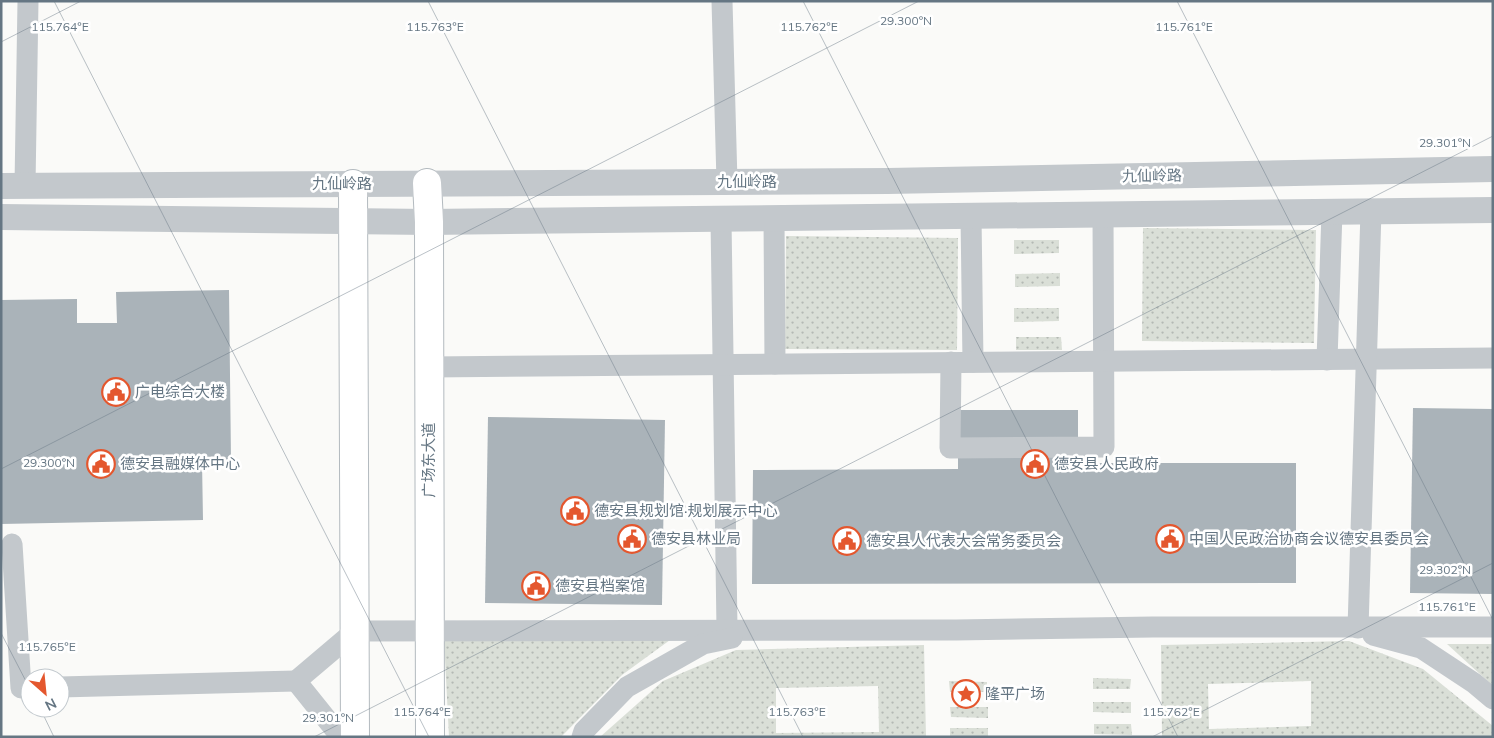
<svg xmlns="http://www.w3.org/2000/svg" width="1494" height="738" viewBox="0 0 1494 738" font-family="Mulish,'Noto Sans SC',sans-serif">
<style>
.grass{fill:url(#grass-dots);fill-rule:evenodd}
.building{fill:#aab3b9}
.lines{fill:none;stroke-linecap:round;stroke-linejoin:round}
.secondary-casing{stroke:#b3babf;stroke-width:30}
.minor{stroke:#c3c8cc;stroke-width:21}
.tertiary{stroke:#c3c8cc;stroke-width:26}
.secondary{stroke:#fff;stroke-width:28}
.ticks{fill:none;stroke:#657683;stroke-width:1;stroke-opacity:0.45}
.labels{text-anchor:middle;stroke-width:5;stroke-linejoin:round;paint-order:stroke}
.street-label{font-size:15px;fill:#657683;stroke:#fff}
.poi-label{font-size:15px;fill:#657683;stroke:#fff;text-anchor:start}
.ticks-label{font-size:12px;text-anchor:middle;fill:#657683;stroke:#fff;stroke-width:5;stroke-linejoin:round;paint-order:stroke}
</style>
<defs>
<pattern id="grass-dots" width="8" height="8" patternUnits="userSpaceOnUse" patternTransform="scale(1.25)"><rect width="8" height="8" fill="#dadfd7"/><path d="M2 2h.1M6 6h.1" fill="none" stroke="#b4b9b4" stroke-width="1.8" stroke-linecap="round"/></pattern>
</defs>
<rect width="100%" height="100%" fill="#fafaf8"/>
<!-- grass -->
<g class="grass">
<polygon points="1143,228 1316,230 1314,343 1142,341"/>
<polygon points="786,236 958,238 957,350 785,349"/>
<polygon points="1014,240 1059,240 1059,253 1014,254"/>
<polygon points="1060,273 1060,286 1015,287 1015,274"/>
<polygon points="1014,308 1059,308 1059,321 1014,322"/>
<polygon points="1016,337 1061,337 1062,350 1016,350"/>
<polygon points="444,639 670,640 622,675 561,737 449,737"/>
<path d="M1349 641 1423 669 1493 726V737H1162L1161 645ZM1311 681V726L1209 729 1208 684Z"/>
<polygon points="1447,644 1493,644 1493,686"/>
<path d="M924 645 926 737H600L663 681 736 650ZM878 686 879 732 776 733V688Z"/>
<polygon points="1093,678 1131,679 1130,689 1093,689"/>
<polygon points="949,681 987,682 987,692 950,692"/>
<polygon points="1093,702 1131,702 1131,713 1093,712"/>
<polygon points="950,707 988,707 988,718 951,717"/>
<polygon points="1094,724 1131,724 1132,735 1094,734"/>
<rect x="950" y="728" width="38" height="9"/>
</g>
<!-- building -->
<g class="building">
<polygon points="229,290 231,460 202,461 203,520 1,524 1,300 77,299 77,323 117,323 116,292"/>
<polygon points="1413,408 1493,409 1493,594 1410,593"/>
<polygon points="958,410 1078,410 1078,463 1296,463 1296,583 752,584 753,470 958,469"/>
<polygon points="488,417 665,420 662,605 485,603"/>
</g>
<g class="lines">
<defs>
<g id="secondary">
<polyline points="427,183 429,222 430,737"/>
<polyline points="353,184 355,737"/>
</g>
</defs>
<!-- secondary casing -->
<use href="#secondary" class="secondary-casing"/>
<!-- minor -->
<g class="minor">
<polyline points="722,1 727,182"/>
<polyline points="25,185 28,1"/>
<polyline points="971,216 973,362"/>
<polyline points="774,218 775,364"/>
<polyline points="721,219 727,629"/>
<polyline points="1327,360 1332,212"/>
<polyline points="951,362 950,448 1104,447 1103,214"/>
<polyline points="429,367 1493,358"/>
<polyline points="12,544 21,688"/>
<polyline points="1358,628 1371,211"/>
<polyline points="1373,635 1421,648 1474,683 1493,699"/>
<polyline points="60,687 296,681"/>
<polyline points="341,737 296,681 355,631 956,630 1153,627 1493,627"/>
<polyline points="582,737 584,731 627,687 703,644 732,638"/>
</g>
<!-- tertiary -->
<g class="tertiary">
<polyline points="1,186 888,181 1493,169"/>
<polyline points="1,217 429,222 1493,210"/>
</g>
<!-- secondary -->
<use href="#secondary" class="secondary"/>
</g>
<!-- ticks -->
<path class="ticks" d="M54 1 429 737M428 1 803 737M803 1 1178 737M1177 1 1493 620M1 42 81 1M1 469 919 1M1 633 30 689M40 708 54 737M314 737 1493 136M1152 737 1493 563"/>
<!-- icons -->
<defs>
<symbol id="civic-ring" viewBox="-11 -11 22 22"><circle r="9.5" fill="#fff" stroke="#e4572e" stroke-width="1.5"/><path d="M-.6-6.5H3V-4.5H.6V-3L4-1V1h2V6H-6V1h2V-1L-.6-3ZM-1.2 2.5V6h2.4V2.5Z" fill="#e4572e"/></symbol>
<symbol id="sight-ring" viewBox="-11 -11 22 22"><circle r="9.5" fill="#fff" stroke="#e4572e" stroke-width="1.5"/><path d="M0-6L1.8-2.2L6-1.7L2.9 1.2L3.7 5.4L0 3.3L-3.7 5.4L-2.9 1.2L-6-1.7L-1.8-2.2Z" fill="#e4572e"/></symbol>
</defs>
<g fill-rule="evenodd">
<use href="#civic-ring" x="100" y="376" width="32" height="32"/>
<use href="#civic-ring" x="85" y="448" width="32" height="32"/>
<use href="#civic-ring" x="1019" y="448" width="32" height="32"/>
<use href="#civic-ring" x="559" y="495" width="32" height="32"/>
<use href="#civic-ring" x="616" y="523" width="32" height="32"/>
<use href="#civic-ring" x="1154" y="523" width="32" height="32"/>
<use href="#civic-ring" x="831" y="525" width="32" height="32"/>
<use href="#civic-ring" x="520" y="570" width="32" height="32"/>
<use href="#sight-ring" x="950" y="678" width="32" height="32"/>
</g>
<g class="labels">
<!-- street labels -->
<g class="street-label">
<text transform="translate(1152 176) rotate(-1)" y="5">九仙岭路</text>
<text x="747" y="187">九仙岭路</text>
<text x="342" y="189">九仙岭路</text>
<text transform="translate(429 460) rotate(-90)" y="5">广场东大道</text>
</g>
<!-- poi labels -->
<g class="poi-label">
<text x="135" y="397">广电综合大楼</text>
<text x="120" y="469">德安县融媒体中心</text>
<text x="1054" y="469">德安县人民政府</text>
<text x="594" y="516">德安县规划馆·规划展示中心</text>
<text x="651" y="544">德安县林业局</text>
<text x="1189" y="544">中国人民政治协商会议德安县委员会</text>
<text x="866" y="546">德安县人代表大会常务委员会</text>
<text x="555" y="591">德安县档案馆</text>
<text x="985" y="699">隆平广场</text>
</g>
</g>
<g class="ticks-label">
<text x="906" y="25">29.300°N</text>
<text x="60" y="31">115.764°E</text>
<text x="435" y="31">115.763°E</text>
<text x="809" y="31">115.762°E</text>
<text x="1184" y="31">115.761°E</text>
<text x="1445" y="147">29.301°N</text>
<text x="49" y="467">29.300°N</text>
<text x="1445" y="574">29.302°N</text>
<text x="1447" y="611">115.761°E</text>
<text x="47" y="651">115.765°E</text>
<text x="422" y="716">115.764°E</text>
<text x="797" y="716">115.763°E</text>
<text x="1171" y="716">115.762°E</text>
<text x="328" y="722">29.301°N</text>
</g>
<!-- border -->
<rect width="1494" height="738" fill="none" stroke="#657683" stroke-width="5"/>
<!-- north arrow -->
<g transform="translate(45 693) rotate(153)"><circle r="24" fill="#ffffff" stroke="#c1c8cd"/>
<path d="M0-4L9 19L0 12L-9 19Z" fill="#e4572e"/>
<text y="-8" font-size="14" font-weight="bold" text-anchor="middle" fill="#657683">N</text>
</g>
</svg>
